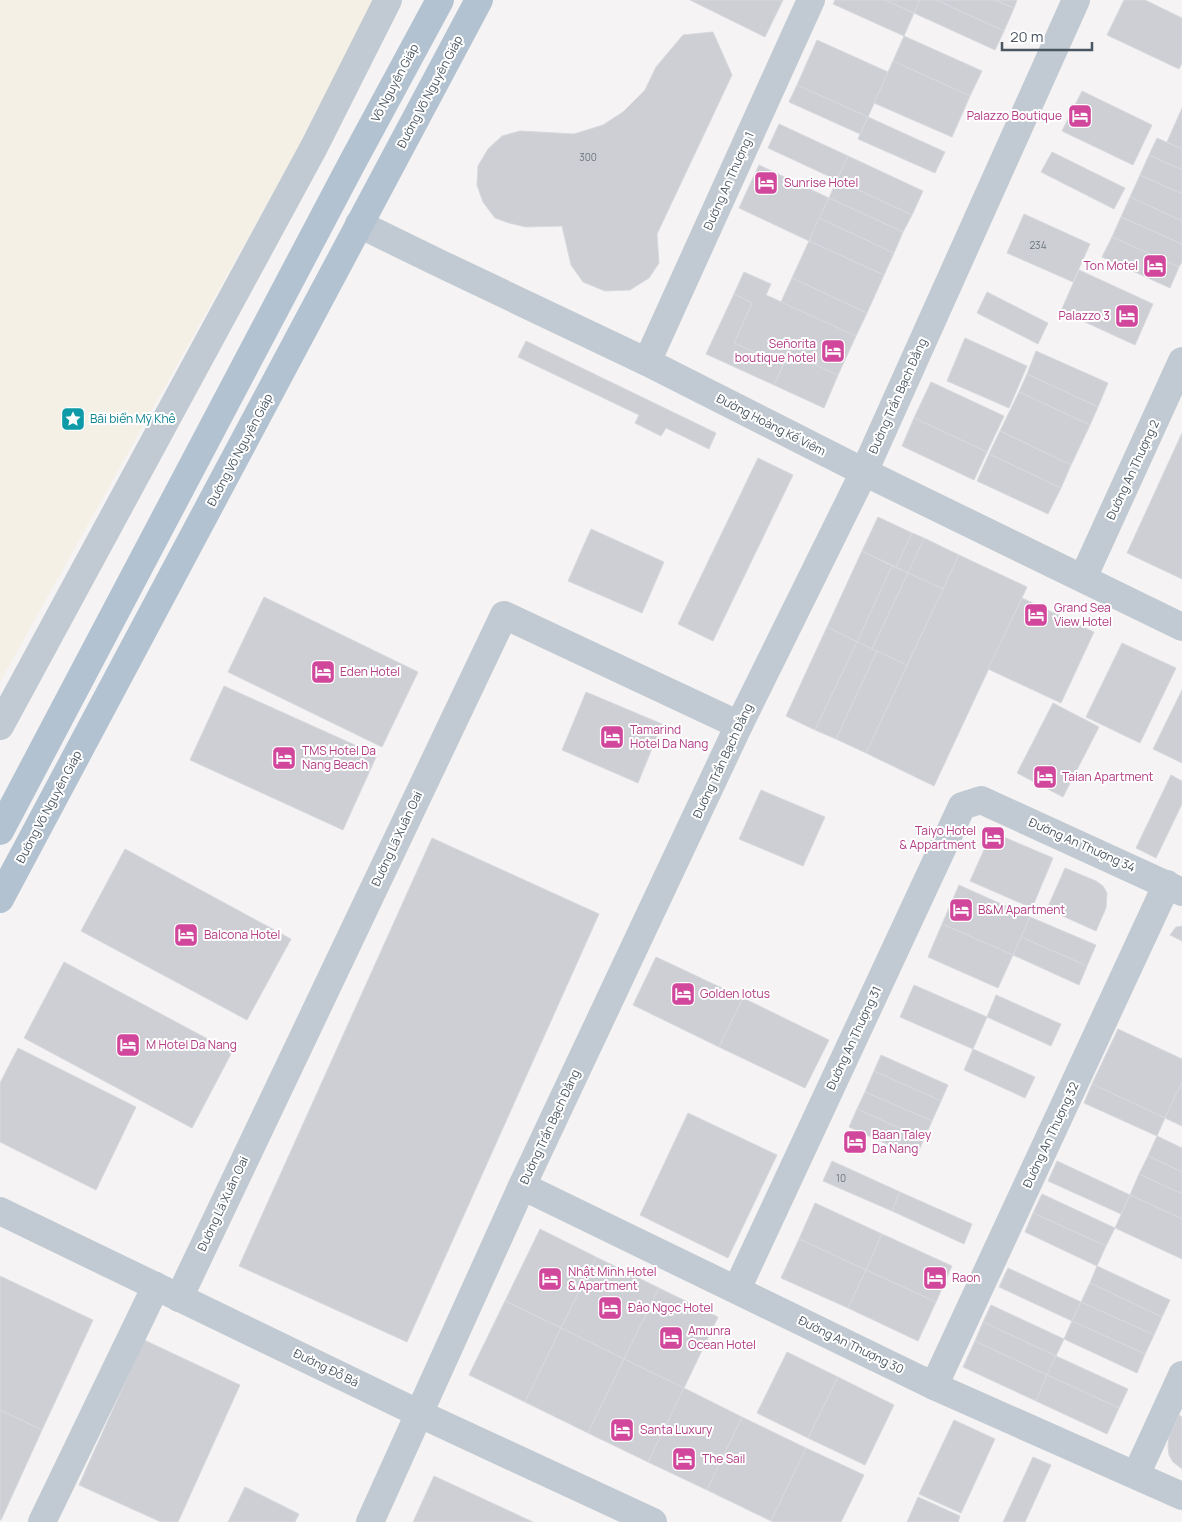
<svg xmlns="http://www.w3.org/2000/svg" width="1182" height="1522" viewBox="0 0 1182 1522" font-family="Manrope,sans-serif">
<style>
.sand{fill:#f5f0e5}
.building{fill:#cdcfd5;stroke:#d7d9de}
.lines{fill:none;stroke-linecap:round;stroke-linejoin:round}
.minor{stroke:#c1cad2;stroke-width:28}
.major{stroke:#b3c2d1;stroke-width:28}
.labels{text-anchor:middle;stroke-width:4;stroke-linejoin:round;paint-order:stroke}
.number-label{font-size:10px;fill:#6b747e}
.street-label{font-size:12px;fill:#4a5661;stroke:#fff}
.hotel-label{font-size:12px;fill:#b23c85;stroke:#fff;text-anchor:start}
.culture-label{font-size:12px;fill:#0d838f;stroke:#fff;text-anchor:start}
</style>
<rect width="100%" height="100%" fill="#f5f3f3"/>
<!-- sand -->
<polygon class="sand" points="0,0 374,0 293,157 0,682"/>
<!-- building -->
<g class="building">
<polygon points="690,0 783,0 765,37"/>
<polygon points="835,0 885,0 914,13 904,36 833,4"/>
<polygon points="885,0 920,0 914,13"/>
<polygon points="920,0 936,0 1004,31 995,50 914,13"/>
<polygon points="936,0 995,0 1014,8 1004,31"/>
<polygon points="995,0 1017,0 1014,8"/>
<polygon points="1124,0 1145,0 1182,18 1182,63 1179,69 1107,35"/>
<polygon points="713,32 732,75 657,234 659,263 649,278 630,290 605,291 583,282 571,265 562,226 526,227 509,223 495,218 483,202 477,185 478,166 488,149 502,136 520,131 574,134 603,125 623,112 645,90 656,67 683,35"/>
<polygon points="904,36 982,71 970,96 893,61"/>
<polygon points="817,40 888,72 868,117 797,85"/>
<polygon points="893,61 970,96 952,137 874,103"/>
<polygon points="797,85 868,117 860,134 789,102"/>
<polygon points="1082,91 1152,125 1133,165 1062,131"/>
<polygon points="1182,108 1182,149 1167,142"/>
<polygon points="868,117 945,152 935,173 858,139"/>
<polygon points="779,124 848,156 837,180 768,148"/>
<polygon points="1157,138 1182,149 1182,170 1149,155"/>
<polygon points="1052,152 1125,188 1114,209 1041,172"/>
<polygon points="1149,155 1182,170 1182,194 1140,175"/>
<polygon points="848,156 923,191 912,215 837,180"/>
<polygon points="759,165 829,198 809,241 739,208"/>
<polygon points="1140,175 1182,194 1182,221 1130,197"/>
<polygon points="837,180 912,215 903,232 829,198"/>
<polygon points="1130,197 1182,221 1182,244 1121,217"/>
<polygon points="829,198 903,232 894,253 819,218"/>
<polygon points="1024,214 1090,244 1073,282 1007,253"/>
<polygon points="1121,217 1182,244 1182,262 1179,267 1112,237"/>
<polygon points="819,218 894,253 884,275 809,241"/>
<polygon points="1112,237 1179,267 1170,288 1102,257"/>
<polygon points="809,241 884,275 867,313 792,278"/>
<polygon points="1079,270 1153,304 1135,345 1061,311"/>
<polygon points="744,272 771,284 766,295 856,336 838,375 789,353 783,365 734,343 752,303 734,294"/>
<polygon points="792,278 867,313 856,336 781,302"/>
<polygon points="987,292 1048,323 1038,344 977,313"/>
<polygon points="734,294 752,303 734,343 783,365 774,385 706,354"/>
<polygon points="965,338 1027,366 1009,408 947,381"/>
<polygon points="526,341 716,433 709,449 666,428 661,436 635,423 639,415 518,357"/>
<polygon points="1036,351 1108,383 1098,407 1027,374"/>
<polygon points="789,353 838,375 824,408 774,385"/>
<polygon points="1027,374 1098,407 1090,425 1019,392"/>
<polygon points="931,382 1004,416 987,452 914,418"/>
<polygon points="1019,392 1090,425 1071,465 1000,431"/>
<polygon points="914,418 987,452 974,480 902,446"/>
<polygon points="1000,431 1071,465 1061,488 989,454"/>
<polygon points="1182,433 1182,579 1127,553"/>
<polygon points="989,454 1061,488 1048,514 977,481"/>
<polygon points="758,458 793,475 713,641 678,624"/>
<polygon points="878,517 912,533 896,567 862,551"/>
<polygon points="591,529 664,562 642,613 568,581"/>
<polygon points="912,533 924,538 908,573 896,567"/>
<polygon points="924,538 959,555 943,589 908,573"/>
<polygon points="862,551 892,566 857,642 827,627"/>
<polygon points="959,555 1027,587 934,786 866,753"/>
<polygon points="892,566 908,573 872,649 857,642"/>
<polygon points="908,573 943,589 907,665 872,649"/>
<polygon points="264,597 418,672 382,747 228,672"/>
<polygon points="1022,598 1094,632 1061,703 988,669"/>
<polygon points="827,627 857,642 815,730 786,716"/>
<polygon points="857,642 877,651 836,739 815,730"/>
<polygon points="1122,643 1176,668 1140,743 1086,717"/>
<polygon points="877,651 907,665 866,753 836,739"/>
<polygon points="224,686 377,755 343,830 190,760"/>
<polygon points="1182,690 1182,763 1153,749"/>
<polygon points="586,692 662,724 638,783 562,750"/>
<polygon points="1053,703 1099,727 1063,797 1017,773"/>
<polygon points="1171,775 1182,781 1182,804 1156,858 1136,848"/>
<polygon points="761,790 825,817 803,866 739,839"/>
<polygon points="992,832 1053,858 1032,908 970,881"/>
<polygon points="432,838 599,914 407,1342 239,1266"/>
<polygon points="125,849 291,939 247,1020 81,931"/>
<polygon points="1065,868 1096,881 1103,886 1107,893 1106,908 1096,931 1047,909"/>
<polygon points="959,885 1030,917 1013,955 942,924"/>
<polygon points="1030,917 1096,945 1087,966 1021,937"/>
<polygon points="942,924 1013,955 998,988 928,957"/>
<polygon points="1182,926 1182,941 1170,935 1176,927"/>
<polygon points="1021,937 1087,966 1079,985 1013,955"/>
<polygon points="656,957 743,998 719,1047 633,1005"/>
<polygon points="64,962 232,1052 192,1128 24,1038"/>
<polygon points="914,985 987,1017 973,1049 900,1017"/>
<polygon points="996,995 1061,1024 1051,1046 987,1017"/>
<polygon points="743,998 829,1040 805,1088 719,1047"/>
<polygon points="1118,1029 1182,1059 1182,1082 1165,1118 1092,1084"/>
<polygon points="18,1048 136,1107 96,1190 0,1142 0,1083"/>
<polygon points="973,1049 1035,1077 1025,1098 964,1070"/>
<polygon points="881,1055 948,1085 941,1101 874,1071"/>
<polygon points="874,1071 941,1101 932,1121 865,1092"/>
<polygon points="1092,1084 1165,1118 1157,1136 1084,1103"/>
<polygon points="1181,1084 1182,1084 1182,1126 1165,1118"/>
<polygon points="865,1092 932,1121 924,1139 857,1109"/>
<polygon points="857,1109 924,1139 916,1157 849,1127"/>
<polygon points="688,1113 777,1155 728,1258 640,1215"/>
<polygon points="1157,1136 1182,1148 1182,1172 1148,1156"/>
<polygon points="1148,1156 1182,1172 1182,1194 1139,1174"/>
<polygon points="832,1161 900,1192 892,1211 823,1181"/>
<polygon points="1057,1161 1130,1195 1121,1214 1048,1181"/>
<polygon points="1139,1174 1182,1194 1182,1219 1130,1195"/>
<polygon points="900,1192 972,1224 964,1244 892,1211"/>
<polygon points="1042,1194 1115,1228 1106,1246 1033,1213"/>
<polygon points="1130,1195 1182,1219 1182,1259 1115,1228"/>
<polygon points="815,1203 882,1234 866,1270 799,1239"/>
<polygon points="1033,1213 1106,1246 1097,1266 1025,1232"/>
<polygon points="540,1229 596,1257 561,1328 505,1301"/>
<polygon points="882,1234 952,1266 936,1302 866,1270"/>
<polygon points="799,1239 866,1270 848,1308 781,1278"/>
<polygon points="596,1257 659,1288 624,1359 561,1328"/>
<polygon points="1097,1266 1170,1300 1162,1317 1090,1283"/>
<polygon points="1008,1268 1081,1302 1072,1321 999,1287"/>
<polygon points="866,1270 936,1302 918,1341 848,1308"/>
<polygon points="0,1276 93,1320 42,1430 0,1410"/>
<polygon points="1090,1283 1162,1317 1154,1335 1081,1302"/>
<polygon points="659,1288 718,1317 684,1388 624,1359"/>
<polygon points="505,1301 561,1328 525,1402 469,1375"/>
<polygon points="1081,1302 1154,1335 1145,1354 1072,1321"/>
<polygon points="991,1305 1064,1339 1056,1356 983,1322"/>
<polygon points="1072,1321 1145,1354 1137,1373 1064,1339"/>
<polygon points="983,1322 1056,1356 1047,1375 975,1341"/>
<polygon points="561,1328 624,1359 588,1433 525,1402"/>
<polygon points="144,1340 240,1385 178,1522 161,1522 79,1485"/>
<polygon points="975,1341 1047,1375 1036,1401 963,1367"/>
<polygon points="787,1352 838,1377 808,1438 757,1413"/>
<polygon points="1056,1356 1128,1389 1119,1408 1047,1375"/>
<polygon points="624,1359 684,1388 648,1462 588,1433"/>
<polygon points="1047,1375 1119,1408 1107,1434 1036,1401"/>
<polygon points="838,1377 894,1405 865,1465 808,1438"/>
<polygon points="684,1388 742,1417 707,1490 648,1462"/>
<polygon points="0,1410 42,1430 1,1520 0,1520"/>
<polygon points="1179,1415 1182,1417 1182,1469 1173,1462 1169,1455 1168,1446 1169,1437"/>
<polygon points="742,1417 806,1448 771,1521 707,1490"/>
<polygon points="954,1420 995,1439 961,1513 919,1494"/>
<polygon points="806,1448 864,1475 841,1522 774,1522 771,1521"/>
<polygon points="1033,1457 1051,1465 1025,1522 1003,1522"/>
<polygon points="434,1476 533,1522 413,1522"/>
<polygon points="245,1487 299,1514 295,1522 228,1522"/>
<polygon points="918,1497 960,1516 958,1522 907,1522"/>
</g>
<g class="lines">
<!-- minor -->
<g class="minor">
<polyline points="359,224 443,265 647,362 864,472 1182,627"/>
<polyline points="647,362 811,0"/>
<polyline points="1083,578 1182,361"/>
<polyline points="0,726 314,147 388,0"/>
<polyline points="522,1186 934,1386 1182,1496"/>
<polyline points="0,1211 420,1414 653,1522"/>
<polyline points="737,1289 962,806 981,800 1182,892"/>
<polyline points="179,1298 504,615 739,725"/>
<polyline points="934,1386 1167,884"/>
<polyline points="1136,1475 1182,1375"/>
<polyline points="42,1522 156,1286"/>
<polyline points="370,1522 522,1186 739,725 864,472 1076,0"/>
</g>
<!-- major -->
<g class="major">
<polyline points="0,831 351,165 440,0"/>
<polyline points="0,899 479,0"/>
</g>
</g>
<!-- icons -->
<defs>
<symbol id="hotel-square" viewBox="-11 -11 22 22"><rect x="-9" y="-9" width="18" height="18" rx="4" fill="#d1479c" stroke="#fff"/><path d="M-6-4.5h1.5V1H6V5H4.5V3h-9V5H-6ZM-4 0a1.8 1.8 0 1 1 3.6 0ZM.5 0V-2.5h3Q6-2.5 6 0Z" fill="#fff"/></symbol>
<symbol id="sight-square" viewBox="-11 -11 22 22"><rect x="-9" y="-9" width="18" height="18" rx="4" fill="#0f9aa8" stroke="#fff"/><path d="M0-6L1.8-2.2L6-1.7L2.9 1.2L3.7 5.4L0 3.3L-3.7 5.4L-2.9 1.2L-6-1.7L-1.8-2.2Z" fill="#fff"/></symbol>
</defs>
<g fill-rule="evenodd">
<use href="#hotel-square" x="1066" y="102" width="28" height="28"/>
<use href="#hotel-square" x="752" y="169" width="28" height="28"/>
<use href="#hotel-square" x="1141" y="252" width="28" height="28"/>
<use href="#hotel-square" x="1113" y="302" width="28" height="28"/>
<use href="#hotel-square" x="819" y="337" width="28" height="28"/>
<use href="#sight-square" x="59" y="405" width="28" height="28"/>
<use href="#hotel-square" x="1022" y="601" width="28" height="28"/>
<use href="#hotel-square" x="309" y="658" width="28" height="28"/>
<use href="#hotel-square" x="598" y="723" width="28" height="28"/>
<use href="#hotel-square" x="270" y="744" width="28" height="28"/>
<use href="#hotel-square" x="1031" y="763" width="28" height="28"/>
<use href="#hotel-square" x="979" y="824" width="28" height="28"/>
<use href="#hotel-square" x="947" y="896" width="28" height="28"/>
<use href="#hotel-square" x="172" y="921" width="28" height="28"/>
<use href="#hotel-square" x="669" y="980" width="28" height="28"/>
<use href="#hotel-square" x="114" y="1031" width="28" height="28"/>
<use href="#hotel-square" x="841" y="1128" width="28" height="28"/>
<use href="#hotel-square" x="921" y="1264" width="28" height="28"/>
<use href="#hotel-square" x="536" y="1265" width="28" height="28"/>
<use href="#hotel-square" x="596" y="1294" width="28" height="28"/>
<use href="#hotel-square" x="657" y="1324" width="28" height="28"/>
<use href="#hotel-square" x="608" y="1416" width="28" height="28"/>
<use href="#hotel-square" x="670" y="1445" width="28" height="28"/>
</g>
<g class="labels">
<!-- number labels -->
<g class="number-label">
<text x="588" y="161">300</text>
<text x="1038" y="249">234</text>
<text x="841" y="1182">10</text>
</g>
<!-- street labels -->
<g class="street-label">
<text transform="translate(395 83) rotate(-62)" y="4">Võ Nguyên Giáp</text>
<text transform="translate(430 92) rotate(-62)" y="4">Đường Võ Nguyên Giáp</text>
<text transform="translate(729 181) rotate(-66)" y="4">Đường An Thượng 1</text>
<text transform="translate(898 396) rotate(-66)" y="4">Đường Trần Bạch Đằng</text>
<text transform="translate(771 425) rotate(27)" y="4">Đường Hoàng Kế Viêm</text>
<text transform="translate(240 450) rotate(-62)" y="4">Đường Võ Nguyên Giáp</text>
<text transform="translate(1133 470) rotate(-65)" y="4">Đường An Thượng 2</text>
<text transform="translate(723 761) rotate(-65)" y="4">Đường Trần Bạch Đằng</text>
<text transform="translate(49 807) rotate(-62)" y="4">Đường Võ Nguyên Giáp</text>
<text transform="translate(397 839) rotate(-65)" y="4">Đường Lã Xuân Oai</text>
<text transform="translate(1082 845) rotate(24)" y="4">Đường An Thượng 34</text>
<text transform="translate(854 1038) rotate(-65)" y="4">Đường An Thượng 31</text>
<text transform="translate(550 1127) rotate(-65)" y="4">Đường Trần Bạch Đằng</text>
<text transform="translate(1051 1135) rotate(-65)" y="4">Đường An Thượng 32</text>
<text transform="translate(223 1204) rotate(-65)" y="4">Đường Lã Xuân Oai</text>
<text transform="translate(851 1345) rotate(26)" y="4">Đường An Thượng 30</text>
<text transform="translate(326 1368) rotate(26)" y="4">Đường Đỗ Bá</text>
</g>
<!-- hotel labels -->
<g class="hotel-label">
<text x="1062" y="120" text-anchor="end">Palazzo Boutique</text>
<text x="784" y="187">Sunrise Hotel</text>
<text x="1138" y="270" text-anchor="end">Ton Motel</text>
<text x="1110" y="320" text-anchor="end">Palazzo 3</text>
<text x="816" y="348" text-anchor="end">Señorita<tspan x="816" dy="14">boutique hotel</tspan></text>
<text x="1054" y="612">Grand Sea<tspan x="1054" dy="14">View Hotel</tspan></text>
<text x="340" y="676">Eden Hotel</text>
<text x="630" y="734">Tamarind<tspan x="630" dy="14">Hotel Da Nang</tspan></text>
<text x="302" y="755">TMS Hotel Da<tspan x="302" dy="14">Nang Beach</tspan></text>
<text x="1062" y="781">Taian Apartment</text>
<text x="976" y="835" text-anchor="end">Taiyo Hotel<tspan x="976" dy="14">&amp; Appartment</tspan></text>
<text x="978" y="914">B&amp;M Apartment</text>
<text x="204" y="939">Balcona Hotel</text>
<text x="700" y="998">Golden lotus</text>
<text x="146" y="1049">M Hotel Da Nang</text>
<text x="872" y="1139">Baan Taley<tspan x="872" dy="14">Da Nang</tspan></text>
<text x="568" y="1276">Nhật Minh Hotel<tspan x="568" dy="14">&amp; Apartment</tspan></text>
<text x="952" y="1282">Raon</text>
<text x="628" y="1312">Đảo Ngọc Hotel</text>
<text x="688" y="1335">Amunra<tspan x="688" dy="14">Ocean Hotel</tspan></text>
<text x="640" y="1434">Santa Luxury</text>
<text x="702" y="1463">The Sail</text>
</g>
<!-- culture labels -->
<g class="culture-label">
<text x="90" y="423">Bãi biển Mỹ Khê</text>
</g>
</g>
<!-- scale -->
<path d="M1002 42v8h90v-8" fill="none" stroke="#4a5661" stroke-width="2.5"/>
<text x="1010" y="42" font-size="15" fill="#4a5661" stroke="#ffffff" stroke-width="4" paint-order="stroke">20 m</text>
</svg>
